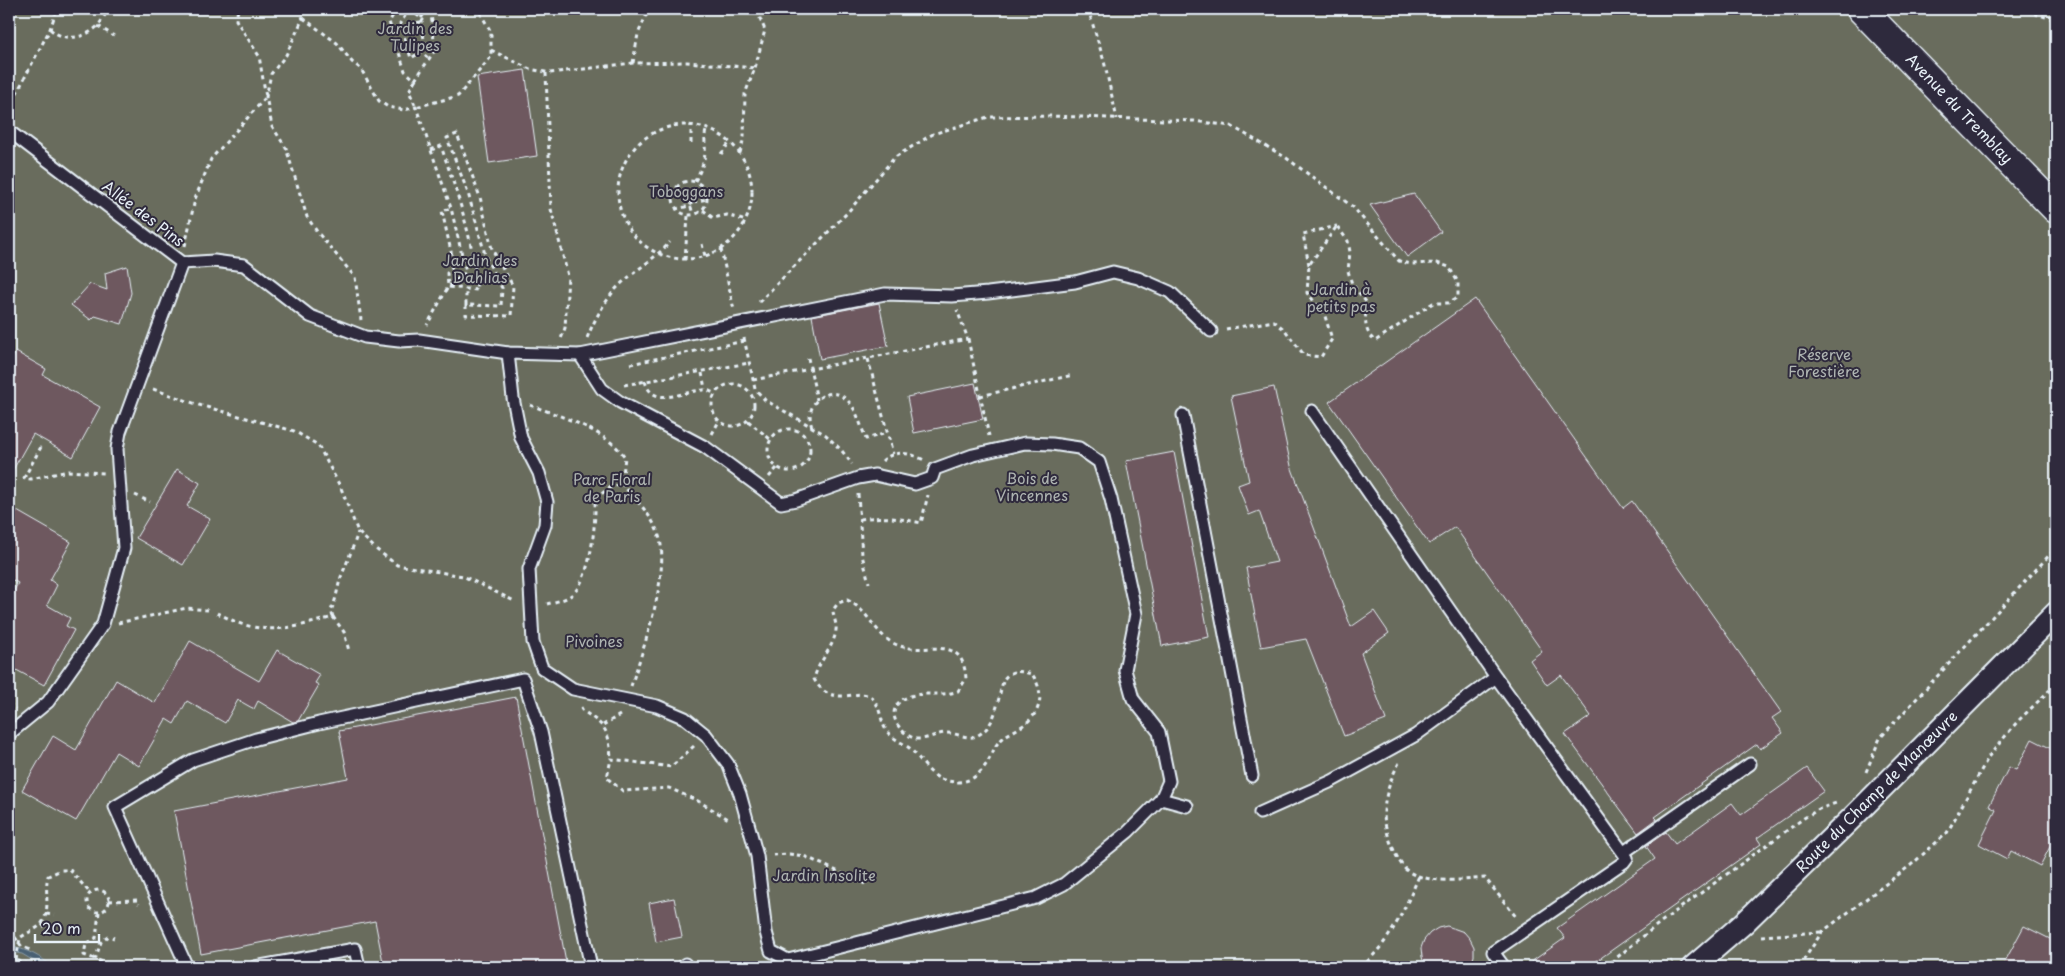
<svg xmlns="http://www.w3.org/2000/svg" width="2065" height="976" viewBox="0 0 2065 976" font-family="'Playpen Sans',sans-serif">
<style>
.green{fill:#696c5d;stroke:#a8aeaa}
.water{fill:#496173;stroke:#899ba8}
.building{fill:#6e585e;stroke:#e8f1f8}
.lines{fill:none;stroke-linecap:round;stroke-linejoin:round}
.service-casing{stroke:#e8f1f8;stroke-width:15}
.minor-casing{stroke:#e8f1f8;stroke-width:25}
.secondary-casing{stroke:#e8f1f8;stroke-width:31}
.path{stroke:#e8f1f8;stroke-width:3;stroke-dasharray:4 4;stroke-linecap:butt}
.service{stroke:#2f2a3d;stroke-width:11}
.minor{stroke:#2f2a3d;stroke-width:21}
.secondary{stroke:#2f2a3d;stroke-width:28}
.labels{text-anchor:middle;stroke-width:4;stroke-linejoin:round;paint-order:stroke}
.park-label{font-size:15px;fill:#afb5b2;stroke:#2f2a3d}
.street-label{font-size:15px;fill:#e8f1f8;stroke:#2f2a3d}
</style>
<rect width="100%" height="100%" fill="#3c3344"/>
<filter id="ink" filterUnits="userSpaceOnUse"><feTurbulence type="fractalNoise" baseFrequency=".02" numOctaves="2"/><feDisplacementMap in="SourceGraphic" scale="10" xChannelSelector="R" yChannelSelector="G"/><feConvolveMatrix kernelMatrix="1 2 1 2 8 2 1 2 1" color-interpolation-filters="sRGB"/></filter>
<g filter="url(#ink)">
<!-- green -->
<rect class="green" x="9" y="9" width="2047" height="958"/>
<!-- water -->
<path class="water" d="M9 947C27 948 40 957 54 967H44L22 954 9 952Z"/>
<!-- building -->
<g class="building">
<polygon points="525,70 537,156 489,163 477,77"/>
<polygon points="1414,194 1441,232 1407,257 1370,205"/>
<polygon points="127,266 131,293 122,324 95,316 91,320 71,305 90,284 107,290 105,273"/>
<polygon points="1475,299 1623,508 1632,501 1781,712 1772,718 1783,733 1760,749 1757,744 1655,817 1657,819 1638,833 1565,734 1591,716 1561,675 1547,685 1530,660 1542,651 1455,527 1429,544 1329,402"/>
<polygon points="879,303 888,346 820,359 812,316"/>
<polygon points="16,352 46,369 43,375 100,407 73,457 33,434 9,477 9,365"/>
<polygon points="975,383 983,419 914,433 907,397"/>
<polygon points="1274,387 1291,466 1351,627 1374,611 1389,633 1361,653 1386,720 1344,736 1306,639 1261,647 1246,568 1277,562 1259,511 1249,515 1238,485 1249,481 1231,396"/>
<polygon points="1174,452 1209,637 1162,646 1126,461"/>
<polygon points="177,469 200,483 187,506 210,519 183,565 136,538"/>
<polygon points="17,511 71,542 50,580 57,585 47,605 70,618 66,626 74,630 44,685 9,666 9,600 18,583 9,578 9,526"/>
<polygon points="190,641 259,681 277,650 320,675 315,683 319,685 298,721 293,722 258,701 254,709 238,700 225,723 187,701 174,724 166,719 139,766 116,752 76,821 22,790 53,736 76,750 116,680 155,703"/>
<polygon points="516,697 567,967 384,967 375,921 201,954 174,811 348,778 339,731"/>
<polygon points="2032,739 2056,751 2056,838 2054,839 2040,866 2011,851 2007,859 1979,844 1996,810 1989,806 2009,767 2016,770"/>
<polygon points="1807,768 1824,791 1757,838 1761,844 1588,967 1524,967 1565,938 1557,928 1655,859 1646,846 1666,832 1675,844 1732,803 1741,815"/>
<polygon points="674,898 682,937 656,942 649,903"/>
<polygon points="1447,926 1464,932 1470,939 1474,947 1474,956 1470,967 1425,967 1422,957 1421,948 1424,940 1430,933 1438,928"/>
<polygon points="2024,926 2056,942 2056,967 2002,967"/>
</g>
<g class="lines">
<defs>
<g id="service">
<polyline points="9,131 182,263 214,261 244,265 310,316 365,337 399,341 419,340 508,353 580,355 885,294 952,296 988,293 1075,282 1113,272 1138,278 1170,292 1211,331"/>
<polyline points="508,353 513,398 521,438 539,473 547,502 545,525 529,569 533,642 542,668 573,689 657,706 685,718 706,735 728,764 740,794 757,856 766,932 771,951 788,960 1036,898 1064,884 1128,832 1161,799 1169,781 1159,732 1133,699 1125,670 1136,614 1111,499 1099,462 1079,448 1052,444 1025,443 973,455 935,469 932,478 915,484 875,475 858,478 796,500 781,503 705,447 620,402 602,389 580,355"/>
<polyline points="1312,411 1496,677 1627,858 1624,862 1493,952 1504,967"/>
<polyline points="1183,415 1252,776"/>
<polyline points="9,734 48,702 103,624 124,548 117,449 120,432 182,263"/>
<polyline points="1161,799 1187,806"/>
<polyline points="1260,813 1332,781 1416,735 1496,677"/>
<polyline points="1624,852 1750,764"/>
<polyline points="685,964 686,967"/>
<polyline points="187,967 115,807 193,760 256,739 319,723 523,679 541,732 591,967"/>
<polyline points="255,967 355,949 359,967"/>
</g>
<polyline id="minor" points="1693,967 1744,923 1852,818 2056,613"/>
<polyline id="secondary" points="1861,9 2056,209"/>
</defs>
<!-- service casing -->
<use href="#service" class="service-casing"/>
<!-- minor casing -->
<use href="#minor" class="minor-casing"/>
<!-- secondary casing -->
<use href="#secondary" class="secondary-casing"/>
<!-- path -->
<g class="path">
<polyline points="298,9 303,18 286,55 271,74 266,97 272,126 286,148 307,217 318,233 355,277 361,320"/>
<polyline points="397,9 389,22 405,71 415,80 409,91 416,107 458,96 491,57 491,32 478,9"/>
<polyline points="410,9 400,23 411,58 421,52"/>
<polyline points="410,9 423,20 421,22 425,45 421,52 429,59"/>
<polyline points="1088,9 1104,61 1117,119"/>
<polyline points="2019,9 2056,20"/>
<polyline points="303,18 337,43 352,62 361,69 379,101 388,107 404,110 416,107 451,208 466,272 448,287 427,325"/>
<polyline points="421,18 427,10"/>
<polyline points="421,22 413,23 411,25 418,50 422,49"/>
<polyline points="98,26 114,36"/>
<path d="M50 29C64 42 84 39 98 26 102 21 105 14 109 9"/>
<polyline points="491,50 530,69 550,73 633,63 687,62 755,68"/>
<polyline points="633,63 638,34 649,9"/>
<polyline points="546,73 551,209 568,276 565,328 561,339"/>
<polyline points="415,80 435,50 431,13 426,9"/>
<polyline points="9,108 50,29 57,9"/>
<circle cx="685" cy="192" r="67"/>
<polyline points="691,143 691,125"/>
<path d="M431 150 441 146C457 193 474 240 477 290L448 287 447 273 454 265 442 211 451 208"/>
<polyline points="740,153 744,137 745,94 755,68 765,30 756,9"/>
<polyline points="721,154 730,142"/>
<circle cx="690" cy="198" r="17"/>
<path d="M695 181C700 172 704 163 705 153 706 144 703 137 707 128"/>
<polyline points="707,194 712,194"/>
<polyline points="689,199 692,211"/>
<polyline points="693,202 707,199"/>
<polyline points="675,209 690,206 693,200"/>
<polyline points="703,210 713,218 727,215 746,221"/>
<polyline points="702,244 705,256"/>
<polyline points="185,246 195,199 211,159 266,97 259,56 236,20 238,9"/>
<polyline points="721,249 734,310"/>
<polyline points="685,260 688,216"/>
<polyline points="1309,265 1303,234 1337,226"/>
<path d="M759 302 847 213 895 157 933 134 988 117 1051 116 1194 121 1231 126 1285 157 1353 207 1399 261 1410 264 1437 263 1449 267 1458 282V297L1448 303H1433L1375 341C1363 331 1365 317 1367 303L1352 284 1348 271 1350 252 1348 241 1337 226"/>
<polyline points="466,305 466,315 511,316 513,286 492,249 480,197 457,134 447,138 468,193 486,258 502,288 501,306 466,305 466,289"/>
<polyline points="1226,329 1274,321 1285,330 1304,355 1321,357 1332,339 1324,313 1307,293 1309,265 1337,226"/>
<path d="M587 338C594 321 602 306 614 291 629 274 654 260 670 242"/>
<polyline points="744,338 755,389 765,400 826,435 842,451 852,464"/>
<polyline points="968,339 989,436"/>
<polyline points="808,358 817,400"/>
<polyline points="868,359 893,454"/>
<polyline points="630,364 745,341"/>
<polyline points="702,373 705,389"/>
<polyline points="753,380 968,339 957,310"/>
<path d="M645 381C652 409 684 391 703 390 707 389 711 392 714 393"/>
<circle cx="733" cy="405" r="21"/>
<polyline points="624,385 749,363"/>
<polyline points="153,389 199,405 294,431 318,445 341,488 358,532 377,550 397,565 463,576 514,601"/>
<polyline points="980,396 1073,375"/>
<path d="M530 405C560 416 606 430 625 457L622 484C635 499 651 514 658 533 672 569 643 650 631 686"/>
<polyline points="748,421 770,439"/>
<path d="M812 427C803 404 828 382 847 400 857 409 861 427 866 439L887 433"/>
<circle cx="789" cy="450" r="21"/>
<polyline points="712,434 719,421"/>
<polyline points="41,447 24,478 31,479 68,471 104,473"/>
<path d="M882 461C895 449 910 453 924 460"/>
<polyline points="769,477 777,468"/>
<polyline points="858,494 862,555 869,583"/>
<polyline points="135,495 150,502"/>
<path d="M860 519C882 516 900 518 921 523L928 495"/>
<path d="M847 600C868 609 875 635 895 644 924 658 963 630 966 679L958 691C939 698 919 689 902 700 884 712 900 735 917 739 927 740 937 733 947 733 955 733 965 738 973 737 978 736 983 732 986 729 998 716 998 695 1004 679 1011 669 1021 671 1032 674 1045 693 1042 713 1022 726 1015 731 1006 734 1000 741 996 744 994 749 992 754 981 775 970 787 944 780 928 776 921 757 908 747 900 741 890 738 885 728 880 719 880 704 871 697 859 687 831 710 814 679 818 661 834 648 836 630 837 623 833 617 833 610L838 603Z"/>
<path d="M547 604C554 602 564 600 570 596 591 583 596 522 595 499L609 488 622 484"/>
<path d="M217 613C226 617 236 623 245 625 276 634 304 625 333 617L331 610C337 599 337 588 341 577 347 562 353 548 358 532"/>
<polyline points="333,617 344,632 349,651"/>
<polyline points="118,623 187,608 208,610"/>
<polyline points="9,703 15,709"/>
<path d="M581 707 582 710C606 727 609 729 611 759"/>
<polyline points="603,725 620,715"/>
<polyline points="694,746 671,767 611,759 607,778 623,791 669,788 698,801 730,820"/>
<path d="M1399 763C1391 777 1384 798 1384 814 1384 829 1397 865 1409 872 1430 884 1463 880 1485 878L1517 918"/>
<polyline points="1866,772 1880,738 2056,548"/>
<polyline points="773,855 789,854 804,856 865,884"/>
<circle cx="98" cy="901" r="11"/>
<polyline points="109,901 137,900 139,904"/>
<polyline points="99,912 96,938 86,944 84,955 116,967"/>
<polyline points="46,914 54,915"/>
<polyline points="42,924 48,931"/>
<polyline points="1761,936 1822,932"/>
<polyline points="15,937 22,947 31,950"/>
<polyline points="9,959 16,960 29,965"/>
<path d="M16 960 20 938C26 933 38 929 42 923 51 910 44 891 48 876L61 870H70L90 893"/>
<polyline points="95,960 101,942 109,936 114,938"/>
<path d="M1361 967C1389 944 1405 909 1419 876"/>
<polyline points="1605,967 1661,922 1804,818 1819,809 1836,803"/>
<polyline points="1665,967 1672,961"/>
<polyline points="1799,967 1822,932 1911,865 1947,833 1989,756 2017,722 2056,684"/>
</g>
<!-- service -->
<use href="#service" class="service"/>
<!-- minor -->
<use href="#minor" class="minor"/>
<!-- secondary -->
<use href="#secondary" class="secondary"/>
</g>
</g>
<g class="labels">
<!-- park labels -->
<g class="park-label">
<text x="415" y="34">Jardin des<tspan x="415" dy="17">Tulipes</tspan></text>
<text x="686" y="197">Toboggans</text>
<text x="480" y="266">Jardin des<tspan x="480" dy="17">Dahlias</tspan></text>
<text x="1341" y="295">Jardin à<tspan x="1341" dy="17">petits pas</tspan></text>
<text x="1824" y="360">Réserve<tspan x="1824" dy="17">Forestière</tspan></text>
<text x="1032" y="484">Bois de<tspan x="1032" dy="17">Vincennes</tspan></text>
<text x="612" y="485">Parc Floral<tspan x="612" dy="17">de Paris</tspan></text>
<text x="594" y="647">Pivoines</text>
<text x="824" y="881">Jardin Insolite</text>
</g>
<!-- street labels -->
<g class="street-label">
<text transform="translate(1959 109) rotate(46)" y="5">Avenue du Tremblay</text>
<text transform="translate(143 214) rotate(37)" y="5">Allée des Pins</text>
<text transform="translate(1877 792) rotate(-45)" y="5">Route du Champ de Manœuvre</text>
</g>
</g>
<!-- margin -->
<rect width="2065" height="976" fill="none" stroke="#2f2a3d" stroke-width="30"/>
<rect x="15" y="15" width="2035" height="946" fill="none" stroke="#e8f1f8" stroke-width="2" filter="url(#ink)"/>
<!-- scale -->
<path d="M35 934v8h64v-8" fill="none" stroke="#e8f1f8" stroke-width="2.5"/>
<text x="42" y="934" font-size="15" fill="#e8f1f8" stroke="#2f2a3d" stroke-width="4" paint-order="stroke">20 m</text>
</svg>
